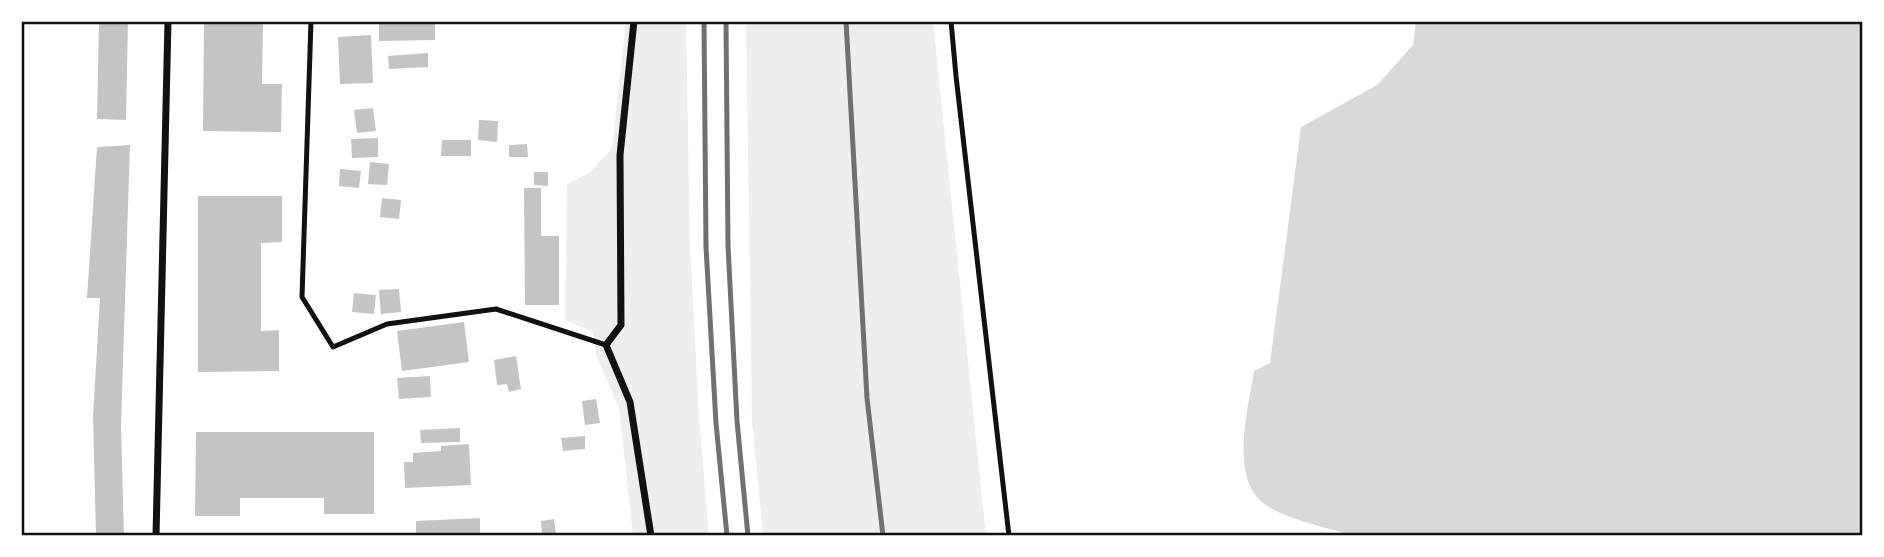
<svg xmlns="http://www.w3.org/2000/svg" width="1884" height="557" viewBox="0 0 1884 557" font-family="Ubuntu,sans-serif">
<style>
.green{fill:#eee}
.water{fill:#d9d9d9}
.building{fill:#c4c4c4}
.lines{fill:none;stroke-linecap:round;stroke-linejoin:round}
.service{stroke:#111;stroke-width:5}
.minor{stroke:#111;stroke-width:7}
.rail{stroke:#707070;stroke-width:5}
.neatline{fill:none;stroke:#111;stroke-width:2.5}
</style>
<rect width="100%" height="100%" fill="#fff"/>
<!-- green -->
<g class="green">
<polygon points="626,21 686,21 690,246 699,416 709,536 633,536 619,407 596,356 593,332 565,320 567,184 590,172 612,149"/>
<polygon points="746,21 933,21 986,536 763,536 752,421"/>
</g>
<!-- water -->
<path class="water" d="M1416 21H1863V536H1344L1341 532C1319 526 1288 519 1269 507 1227 482 1248 411 1254 371L1270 363 1301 127 1377 85 1413 45Z"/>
<!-- building -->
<g class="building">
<polygon points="99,21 128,21 126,120 97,119"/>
<polygon points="204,21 263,21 262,84 282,84 281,132 203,131"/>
<polygon points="379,21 435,21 435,40 379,41"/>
<polygon points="371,35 373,83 340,84 338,37"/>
<polygon points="428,53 428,67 389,69 388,56"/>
<polygon points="373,108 376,131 357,133 354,110"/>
<polygon points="479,120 498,121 497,142 478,140"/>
<polygon points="378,138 378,157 352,158 351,139"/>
<polygon points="442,140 471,140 471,156 441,156"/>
<polygon points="527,144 528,157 509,157 509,145"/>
<polygon points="130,145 121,426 124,536 96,536 93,416 100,298 87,298 97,147"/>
<polygon points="370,162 389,164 387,185 368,184"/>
<polygon points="340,169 361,171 359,188 339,186"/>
<polygon points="534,172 548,172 548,186 534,185"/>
<polygon points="524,188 541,188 541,236 559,236 559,305 525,305"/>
<polygon points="198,196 282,196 282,242 261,243 261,331 279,330 279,371 198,372"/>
<polygon points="382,198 401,200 399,219 380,217"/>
<polygon points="399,289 401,312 381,314 379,290"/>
<polygon points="354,293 376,295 374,314 352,312"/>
<polygon points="464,322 469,362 402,371 397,331"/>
<polygon points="516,356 521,389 509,392 507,384 497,385 494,360"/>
<polygon points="430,376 431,397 399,399 397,378"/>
<polygon points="596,399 600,423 585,425 582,401"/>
<polygon points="460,428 460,442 421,443 420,430"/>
<polygon points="196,432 374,432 374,514 324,514 324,498 240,498 240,516 195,516"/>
<polygon points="585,436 585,449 563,451 561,438"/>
<polygon points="469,444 471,485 405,488 404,462 413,462 413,453 441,451 441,446"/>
<polygon points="480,518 480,536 416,536 416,521"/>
<polygon points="554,519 556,536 542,536 541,521"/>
</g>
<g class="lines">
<!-- service -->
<g class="service">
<polyline points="311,21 302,297 333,347 387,324 496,309 606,345"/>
<polyline points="951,21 956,76 1009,536"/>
</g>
<!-- minor -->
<g class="minor">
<polyline points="634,21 620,155 621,325 606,345 630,402 651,536"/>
<polyline points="156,536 168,21"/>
</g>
<!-- rail -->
<g class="rail">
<polyline points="704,21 706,247 716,423 727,536"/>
<polyline points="726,21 728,246 737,421 748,536"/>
<polyline points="846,21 867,398 883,536"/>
</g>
</g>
<!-- border -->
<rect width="1884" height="557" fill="none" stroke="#ffffff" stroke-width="46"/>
<rect x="23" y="23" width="1838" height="511" class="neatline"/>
</svg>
